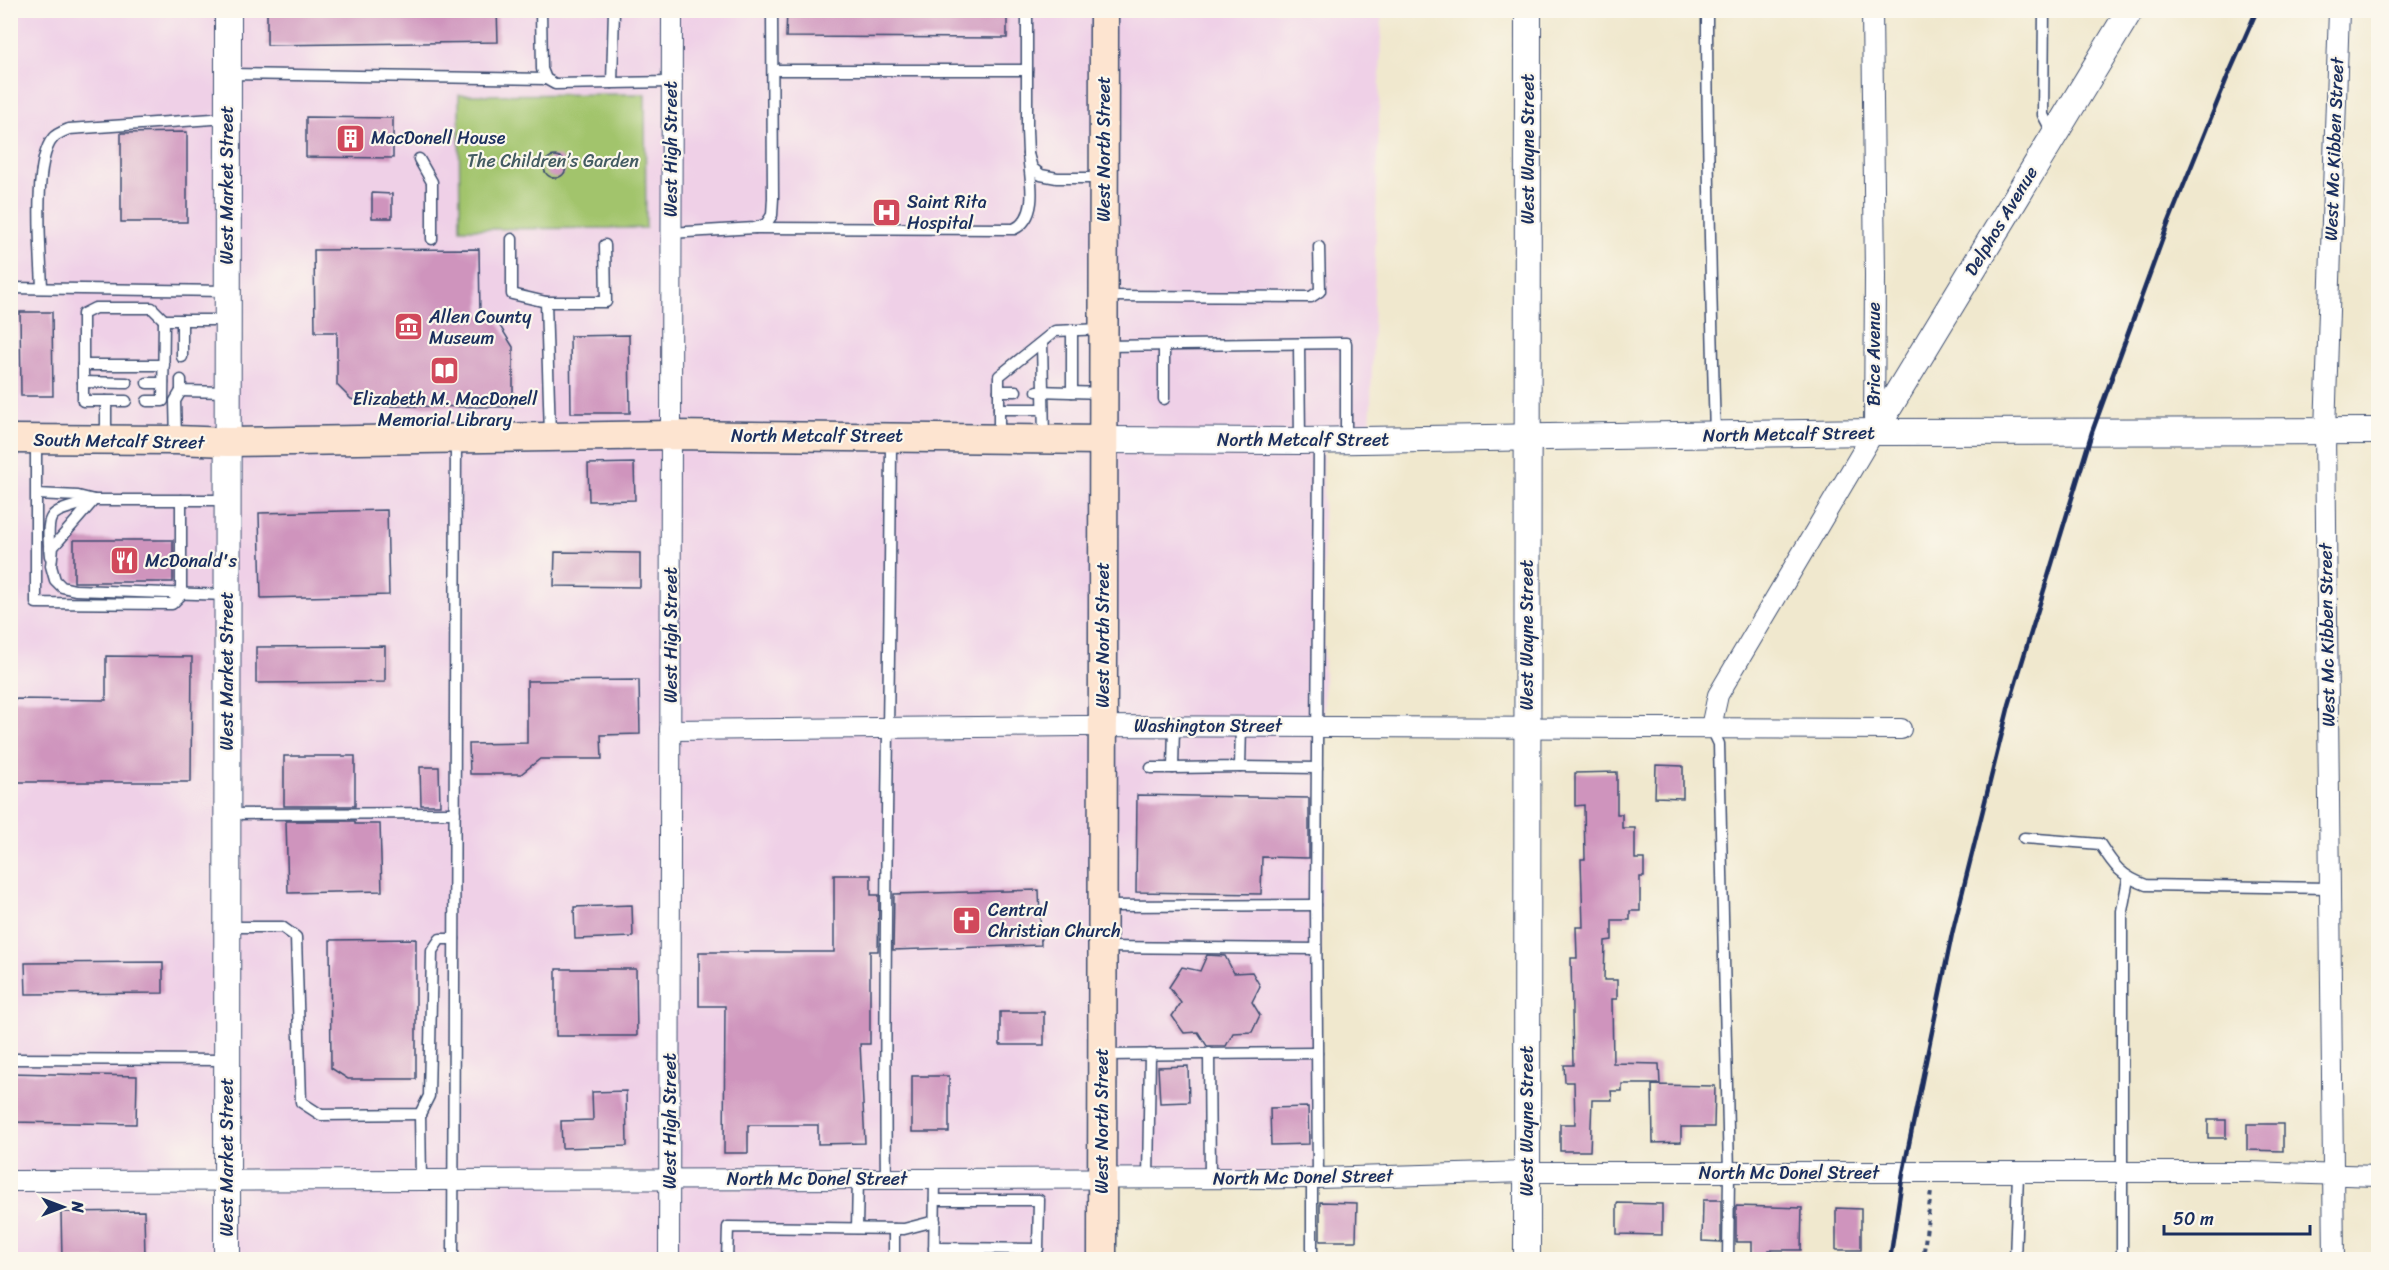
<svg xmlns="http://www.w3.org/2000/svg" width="2389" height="1270" viewBox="0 0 2389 1270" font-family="Sriracha,sans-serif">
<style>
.built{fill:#efd0e7}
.green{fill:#a2c46c;stroke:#5e7a65;stroke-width:1.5}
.building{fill:#cf94bd}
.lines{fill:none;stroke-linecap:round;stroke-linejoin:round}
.service-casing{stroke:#3b4b6f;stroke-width:13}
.minor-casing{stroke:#3b4b6f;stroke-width:22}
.tertiary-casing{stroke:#3b4b6f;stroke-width:28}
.secondary-casing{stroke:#3b4b6f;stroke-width:31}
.path{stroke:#3b4b6f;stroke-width:4;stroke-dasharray:4.5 4.5;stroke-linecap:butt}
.service{stroke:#fff;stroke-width:10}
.minor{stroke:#fff;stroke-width:20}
.tertiary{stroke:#fff;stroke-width:26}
.secondary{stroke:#fde4d0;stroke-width:28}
.rail{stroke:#1b2f5e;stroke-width:4.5}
.labels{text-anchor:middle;stroke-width:4.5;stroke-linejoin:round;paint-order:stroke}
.poi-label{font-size:18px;fill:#1b2f5e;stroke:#fbf7ec;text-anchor:start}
.street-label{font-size:18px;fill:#1b2f5e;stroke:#fbf7ec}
.park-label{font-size:18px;fill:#445c62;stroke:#fbf7ec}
</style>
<rect width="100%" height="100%" fill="#fbf7ec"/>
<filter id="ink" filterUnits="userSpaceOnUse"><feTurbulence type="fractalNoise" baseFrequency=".0167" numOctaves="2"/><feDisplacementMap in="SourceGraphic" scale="12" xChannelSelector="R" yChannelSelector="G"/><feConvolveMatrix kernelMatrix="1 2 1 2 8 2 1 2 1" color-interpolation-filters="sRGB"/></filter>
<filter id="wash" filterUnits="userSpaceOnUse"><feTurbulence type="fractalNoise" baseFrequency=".008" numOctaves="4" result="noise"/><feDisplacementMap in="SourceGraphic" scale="24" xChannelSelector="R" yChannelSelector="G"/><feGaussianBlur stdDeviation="1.35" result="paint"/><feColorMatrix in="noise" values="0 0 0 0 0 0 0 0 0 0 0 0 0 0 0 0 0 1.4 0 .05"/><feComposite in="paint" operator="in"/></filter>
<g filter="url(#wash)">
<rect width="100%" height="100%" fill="#f0e8ce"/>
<!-- built -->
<polygon class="built" points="10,11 1382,11 1370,439 1323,441 1324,726 1318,1178 1102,1179 1102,1259 11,1259"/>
<!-- green -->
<polygon class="green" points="645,94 646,228 460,229 459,95"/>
<g id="blocks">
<!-- building -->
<g class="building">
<polygon points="267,10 497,10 498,42 267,45"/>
<polygon points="787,10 1007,10 1007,38 786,37"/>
<polygon points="306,117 393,118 393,158 306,157"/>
<polygon points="187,132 187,222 121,222 121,133"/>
<circle cx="555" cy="167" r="11"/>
<polygon points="372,193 392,194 392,218 372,218"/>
<polygon points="479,249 480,314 497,321 513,347 513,407 376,406 351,399 337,385 337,332 315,332 314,250"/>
<polygon points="20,312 52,312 53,396 21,396"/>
<polygon points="629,335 630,413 571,413 570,336"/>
<polygon points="634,463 635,500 589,501 588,464"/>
<polygon points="387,510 389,595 261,598 259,513"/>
<rect x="74" y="540" width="99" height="42"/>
<polygon points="555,552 640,553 640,587 554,586"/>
<polygon points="385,646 385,682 256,683 256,647"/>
<polygon points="106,656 192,657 191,782 11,782 11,699 106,700"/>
<polygon points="639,680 640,734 601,735 602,759 540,759 521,774 470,774 469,744 527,743 527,681"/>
<rect x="284" y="756" width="71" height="50"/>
<polygon points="1656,765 1683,766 1683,798 1655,797"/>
<polygon points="420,767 439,767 440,805 421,805"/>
<polygon points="1617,772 1617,814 1622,814 1622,828 1635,828 1635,859 1644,859 1644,877 1640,877 1640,911 1630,911 1630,920 1612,920 1612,940 1605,941 1604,980 1617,980 1617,999 1612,999 1613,1063 1659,1064 1660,1084 1622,1084 1622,1091 1611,1091 1612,1100 1592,1100 1590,1151 1560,1151 1560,1124 1575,1124 1574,1082 1565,1082 1564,1065 1573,1065 1571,958 1577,958 1576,927 1583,927 1581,859 1585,859 1584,805 1575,806 1575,773"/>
<polygon points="1137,795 1309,798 1309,858 1262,857 1261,894 1136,892"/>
<polygon points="286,821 355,821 355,824 380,824 382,891 288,893"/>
<polygon points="834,875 871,875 871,895 879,895 878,951 870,951 870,1044 860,1044 865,1143 818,1144 818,1125 748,1125 748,1153 724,1153 725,1006 699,1006 699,952 834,952"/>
<polygon points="1039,890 1041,945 893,950 894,894"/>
<polygon points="632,905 633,937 575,939 574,907"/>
<polygon points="416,939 416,1079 348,1079 331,1068 330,940"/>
<polygon points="1207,955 1225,956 1234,973 1252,972 1260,986 1252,1002 1260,1015 1252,1032 1233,1033 1226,1046 1207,1046 1198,1032 1184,1033 1172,1016 1181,1003 1169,987 1182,967 1200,971"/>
<polygon points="163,962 163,993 26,994 25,963"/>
<polygon points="556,969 636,969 637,1036 556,1036"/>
<rect x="1000" y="1012" width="44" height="33"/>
<polygon points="1188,1066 1189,1102 1160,1103 1158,1067"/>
<polygon points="10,1073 137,1076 136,1124 10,1122"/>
<rect x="912" y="1076" width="37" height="56"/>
<polygon points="1652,1085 1715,1086 1714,1127 1681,1127 1681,1142 1653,1143"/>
<polygon points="626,1091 627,1146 562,1148 561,1121 593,1120 592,1092"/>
<polygon points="1308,1107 1309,1144 1271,1145 1270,1108"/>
<rect x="2208" y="1120" width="18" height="18"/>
<polygon points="2247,1124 2283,1124 2283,1151 2247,1150"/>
<polygon points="1703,1200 1721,1200 1721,1242 1702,1241"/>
<polygon points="1320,1202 1357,1203 1356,1241 1320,1241"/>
<polygon points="1617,1203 1662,1204 1662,1235 1617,1234"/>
<polygon points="1736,1206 1802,1208 1801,1250 1769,1250 1769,1254 1752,1254 1752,1242 1736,1242"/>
<polygon points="1836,1208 1861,1209 1861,1250 1836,1250"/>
<polygon points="144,1211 145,1258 62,1260 61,1212"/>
</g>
</g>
</g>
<g filter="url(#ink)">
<use href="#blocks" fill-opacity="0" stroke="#3b4b6f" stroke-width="1.5"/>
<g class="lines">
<defs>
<g id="service">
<polyline points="541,10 542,69 546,79 555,84 671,82"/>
<polyline points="1027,10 1027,130 1028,154 1032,168 1041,175 1057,178 1102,178"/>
<path d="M1707 10C1707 152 1711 293 1715 434"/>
<polyline points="2044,10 2043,115 2053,134"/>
<polyline points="773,70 1027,70"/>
<polyline points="228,74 546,79"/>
<polyline points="612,83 614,10"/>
<polyline points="419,159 432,182 432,239"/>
<path d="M755 228 1014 229C1040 217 1030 178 1028 154"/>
<polyline points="670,233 755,228 766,224 772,215 773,198 772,10"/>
<polyline points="512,239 512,294 546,302 550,435"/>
<polyline points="10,288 227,291"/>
<path d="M42 288C41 255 32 162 53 138 56 134 64 131 69 129L227 118"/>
<polyline points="1104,296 1311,297 1320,291 1319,247"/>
<polyline points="546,302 606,302 605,245"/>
<polyline points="182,320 182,357"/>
<polyline points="1072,330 1072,392"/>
<polyline points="1042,342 1044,438"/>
<polyline points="1299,344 1300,440"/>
<polyline points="1164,345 1164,399"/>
<polyline points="1104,346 1346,343 1346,440"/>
<polyline points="83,365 164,365"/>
<polyline points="181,380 181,391 227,392"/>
<polyline points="83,382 127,383"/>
<polyline points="147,383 163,383"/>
<polyline points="999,391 1016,391"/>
<polyline points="1037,391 1103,393"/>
<polyline points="126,401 83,401 83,314 95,308 152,308 164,320"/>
<polyline points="147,401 163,401 164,320 227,320"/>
<polyline points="999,409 1043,409"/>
<polyline points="106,439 106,401"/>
<polyline points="999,439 999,376 1055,331 1103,329"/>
<polyline points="176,440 175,401 181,391"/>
<polyline points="36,441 36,603 172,604 181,595 181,500 94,500 78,496 37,494"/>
<polyline points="94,500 53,547 51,566 55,580 62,587 75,590 227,595"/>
<polyline points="181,500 226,500"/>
<path d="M50 556C45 505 51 515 93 500"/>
<polyline points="1174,726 1173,768 1240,767 1241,726"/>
<polyline points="1711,727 1719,744 1729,1173 1728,1260"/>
<polyline points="1240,767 1317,768"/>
<polyline points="1151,768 1173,768"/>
<polyline points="228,814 455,813"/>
<path d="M2024 838 2100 844C2114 866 2121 876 2146 885L2330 888"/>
<polyline points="1104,906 1316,905"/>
<polyline points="227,927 282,927 296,937 301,1102 321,1115 420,1114 429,1096 432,951 440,939 454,939"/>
<polyline points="1103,947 1316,949"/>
<polyline points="1209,1053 1210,1178"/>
<polyline points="1104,1055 1317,1053"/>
<polyline points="10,1059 226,1060"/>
<polyline points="420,1114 421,1180"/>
<polyline points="1312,1178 1312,1260"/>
<polyline points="1318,1178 1316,905 1319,441"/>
<path d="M886 1179C883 932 890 686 891 440"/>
<polyline points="1148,1179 1150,1054"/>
<polyline points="857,1228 858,1179"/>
<polyline points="934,1248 1038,1249 1039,1200 935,1200"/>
<polyline points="453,1260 456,439"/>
<polyline points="727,1260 728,1227 904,1229 935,1221"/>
<polyline points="894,1260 894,1229"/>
<polyline points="934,1260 935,1179"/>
<polyline points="2015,1260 2018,1174"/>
<polyline points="2122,1260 2122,911 2128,879"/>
</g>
<g id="minor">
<polyline points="1711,727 1718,695 1874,432 1875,276 1872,10"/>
<polyline points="670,730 1079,726 1901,729"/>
<polyline points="10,1181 1318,1178 1527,1172 2248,1172 2378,1176"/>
<polyline points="669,1260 672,10"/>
<polyline points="2334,1260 2325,431 2339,10"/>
</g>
<g id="tertiary">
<polyline points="1874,432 2130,10"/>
<polyline points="1103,440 1300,441 1874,432 2378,431"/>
<polyline points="227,1260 228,10"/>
<polyline points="1527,1260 1528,10"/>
</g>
<g id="secondary">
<polyline points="10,439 176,440 228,442 672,435 1103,440"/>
<polyline points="1102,1260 1104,10"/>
</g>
</defs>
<!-- service casing -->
<use href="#service" class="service-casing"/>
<!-- minor casing -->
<use href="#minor" class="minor-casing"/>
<!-- tertiary casing -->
<use href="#tertiary" class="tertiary-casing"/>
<!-- secondary casing -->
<use href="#secondary" class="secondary-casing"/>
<!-- path -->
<polyline class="path" points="1923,1260 1931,1191"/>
<!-- service -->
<use href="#service" class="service"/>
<!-- minor -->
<use href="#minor" class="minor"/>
<!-- tertiary -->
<use href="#tertiary" class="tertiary"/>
<!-- secondary -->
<use href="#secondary" class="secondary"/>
<!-- rail -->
<polyline class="rail" points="1890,1260 1903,1173 1952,934 2009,705 2092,432 2168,224 2227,78 2257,10"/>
</g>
</g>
<!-- icons -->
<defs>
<symbol id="building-square" viewBox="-11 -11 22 22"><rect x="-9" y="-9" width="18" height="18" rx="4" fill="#d1495b" stroke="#fbf7ec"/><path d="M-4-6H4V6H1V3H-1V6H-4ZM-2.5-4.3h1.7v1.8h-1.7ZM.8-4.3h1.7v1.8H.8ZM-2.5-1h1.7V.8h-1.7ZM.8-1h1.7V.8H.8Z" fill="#fff"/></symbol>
<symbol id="hospital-square" viewBox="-11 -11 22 22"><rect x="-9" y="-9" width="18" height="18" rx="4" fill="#d1495b" stroke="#fbf7ec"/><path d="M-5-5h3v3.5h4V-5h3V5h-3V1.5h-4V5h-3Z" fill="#fff"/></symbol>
<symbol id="museum-square" viewBox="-11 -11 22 22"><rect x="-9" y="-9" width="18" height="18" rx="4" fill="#d1495b" stroke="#fbf7ec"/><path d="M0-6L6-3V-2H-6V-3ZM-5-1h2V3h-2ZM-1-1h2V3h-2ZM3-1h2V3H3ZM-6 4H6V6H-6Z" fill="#fff"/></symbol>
<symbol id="library-square" viewBox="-11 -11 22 22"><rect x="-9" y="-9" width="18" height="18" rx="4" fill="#d1495b" stroke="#fbf7ec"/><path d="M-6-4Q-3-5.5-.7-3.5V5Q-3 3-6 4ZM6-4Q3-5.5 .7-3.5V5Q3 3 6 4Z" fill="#fff"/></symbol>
<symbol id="restaurant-square" viewBox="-11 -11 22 22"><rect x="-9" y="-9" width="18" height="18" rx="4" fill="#d1495b" stroke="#fbf7ec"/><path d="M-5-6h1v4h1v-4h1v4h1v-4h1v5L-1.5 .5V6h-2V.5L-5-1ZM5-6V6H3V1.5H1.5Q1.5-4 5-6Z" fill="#fff"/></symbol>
<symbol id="church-square" viewBox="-11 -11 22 22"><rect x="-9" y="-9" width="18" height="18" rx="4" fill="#d1495b" stroke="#fbf7ec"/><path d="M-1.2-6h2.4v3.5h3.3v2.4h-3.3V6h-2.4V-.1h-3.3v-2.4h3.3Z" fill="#fff"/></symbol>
</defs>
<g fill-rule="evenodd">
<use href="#building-square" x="334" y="122" width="33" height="33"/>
<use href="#hospital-square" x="870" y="196" width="33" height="33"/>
<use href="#museum-square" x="392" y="310" width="33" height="33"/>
<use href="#library-square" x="428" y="354" width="33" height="33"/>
<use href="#restaurant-square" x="108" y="544" width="33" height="33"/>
<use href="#church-square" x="950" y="904" width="33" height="33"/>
</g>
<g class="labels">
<!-- poi labels -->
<g class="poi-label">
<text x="371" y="144">MacDonell House</text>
<text x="907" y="208">Saint Rita<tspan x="907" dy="21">Hospital</tspan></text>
<text x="429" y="323">Allen County<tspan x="429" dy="21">Museum</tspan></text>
<text x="445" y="405" text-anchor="middle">Elizabeth M. MacDonell<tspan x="445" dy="21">Memorial Library</tspan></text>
<text x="145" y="567">McDonald's</text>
<text x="988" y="916">Central<tspan x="988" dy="21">Christian Church</tspan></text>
</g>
<!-- street labels -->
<g class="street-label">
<text transform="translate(671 149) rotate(-90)" y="6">West High Street</text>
<text transform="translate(1104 149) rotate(-90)" y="6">West North Street</text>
<text transform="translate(1528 149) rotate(-90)" y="6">West Wayne Street</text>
<text transform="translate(2334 149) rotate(-88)" y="6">West Mc Kibben Street</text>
<text transform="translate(227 185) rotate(-90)" y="6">West Market Street</text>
<text transform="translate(2001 221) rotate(-59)" y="6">Delphos Avenue</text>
<text transform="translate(1874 354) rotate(-90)" y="6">Brice Avenue</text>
<text transform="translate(1789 434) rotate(-1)" y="6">North Metcalf Street</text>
<text x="817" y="442">North Metcalf Street</text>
<text x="1303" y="446">North Metcalf Street</text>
<text transform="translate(119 441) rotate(1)" y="6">South Metcalf Street</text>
<text transform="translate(671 635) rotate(-90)" y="6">West High Street</text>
<text transform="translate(1103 635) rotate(-90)" y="6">West North Street</text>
<text transform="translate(1527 635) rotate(-90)" y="6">West Wayne Street</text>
<text transform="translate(2327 635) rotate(-91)" y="6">West Mc Kibben Street</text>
<text transform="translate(227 671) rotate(-90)" y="6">West Market Street</text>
<text x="1208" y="732">Washington Street</text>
<text transform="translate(670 1121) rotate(-90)" y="6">West High Street</text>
<text transform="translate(1102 1121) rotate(-90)" y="6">West North Street</text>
<text transform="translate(1527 1121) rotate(-90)" y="6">West Wayne Street</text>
<text transform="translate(227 1157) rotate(-90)" y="6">West Market Street</text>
<text x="1789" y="1179">North Mc Donel Street</text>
<text transform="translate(1303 1177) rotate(-1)" y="6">North Mc Donel Street</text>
<text x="817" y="1185">North Mc Donel Street</text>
</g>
<!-- park labels -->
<g class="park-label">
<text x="553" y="167">The Children’s Garden</text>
</g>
</g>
<!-- margin -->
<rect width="2389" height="1270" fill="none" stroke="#fbf7ec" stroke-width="36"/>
<!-- north arrow -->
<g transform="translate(63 1207) rotate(90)" stroke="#fbf7ec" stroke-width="4.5" paint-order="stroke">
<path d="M0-4.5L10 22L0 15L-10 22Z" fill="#1b2f5e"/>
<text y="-9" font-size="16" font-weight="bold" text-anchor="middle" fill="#1b2f5e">N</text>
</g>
<!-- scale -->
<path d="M2164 1225v9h146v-9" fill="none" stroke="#1b2f5e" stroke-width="3"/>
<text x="2173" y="1225" font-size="18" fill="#1b2f5e" stroke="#fbf7ec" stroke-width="4.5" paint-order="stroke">50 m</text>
</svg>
